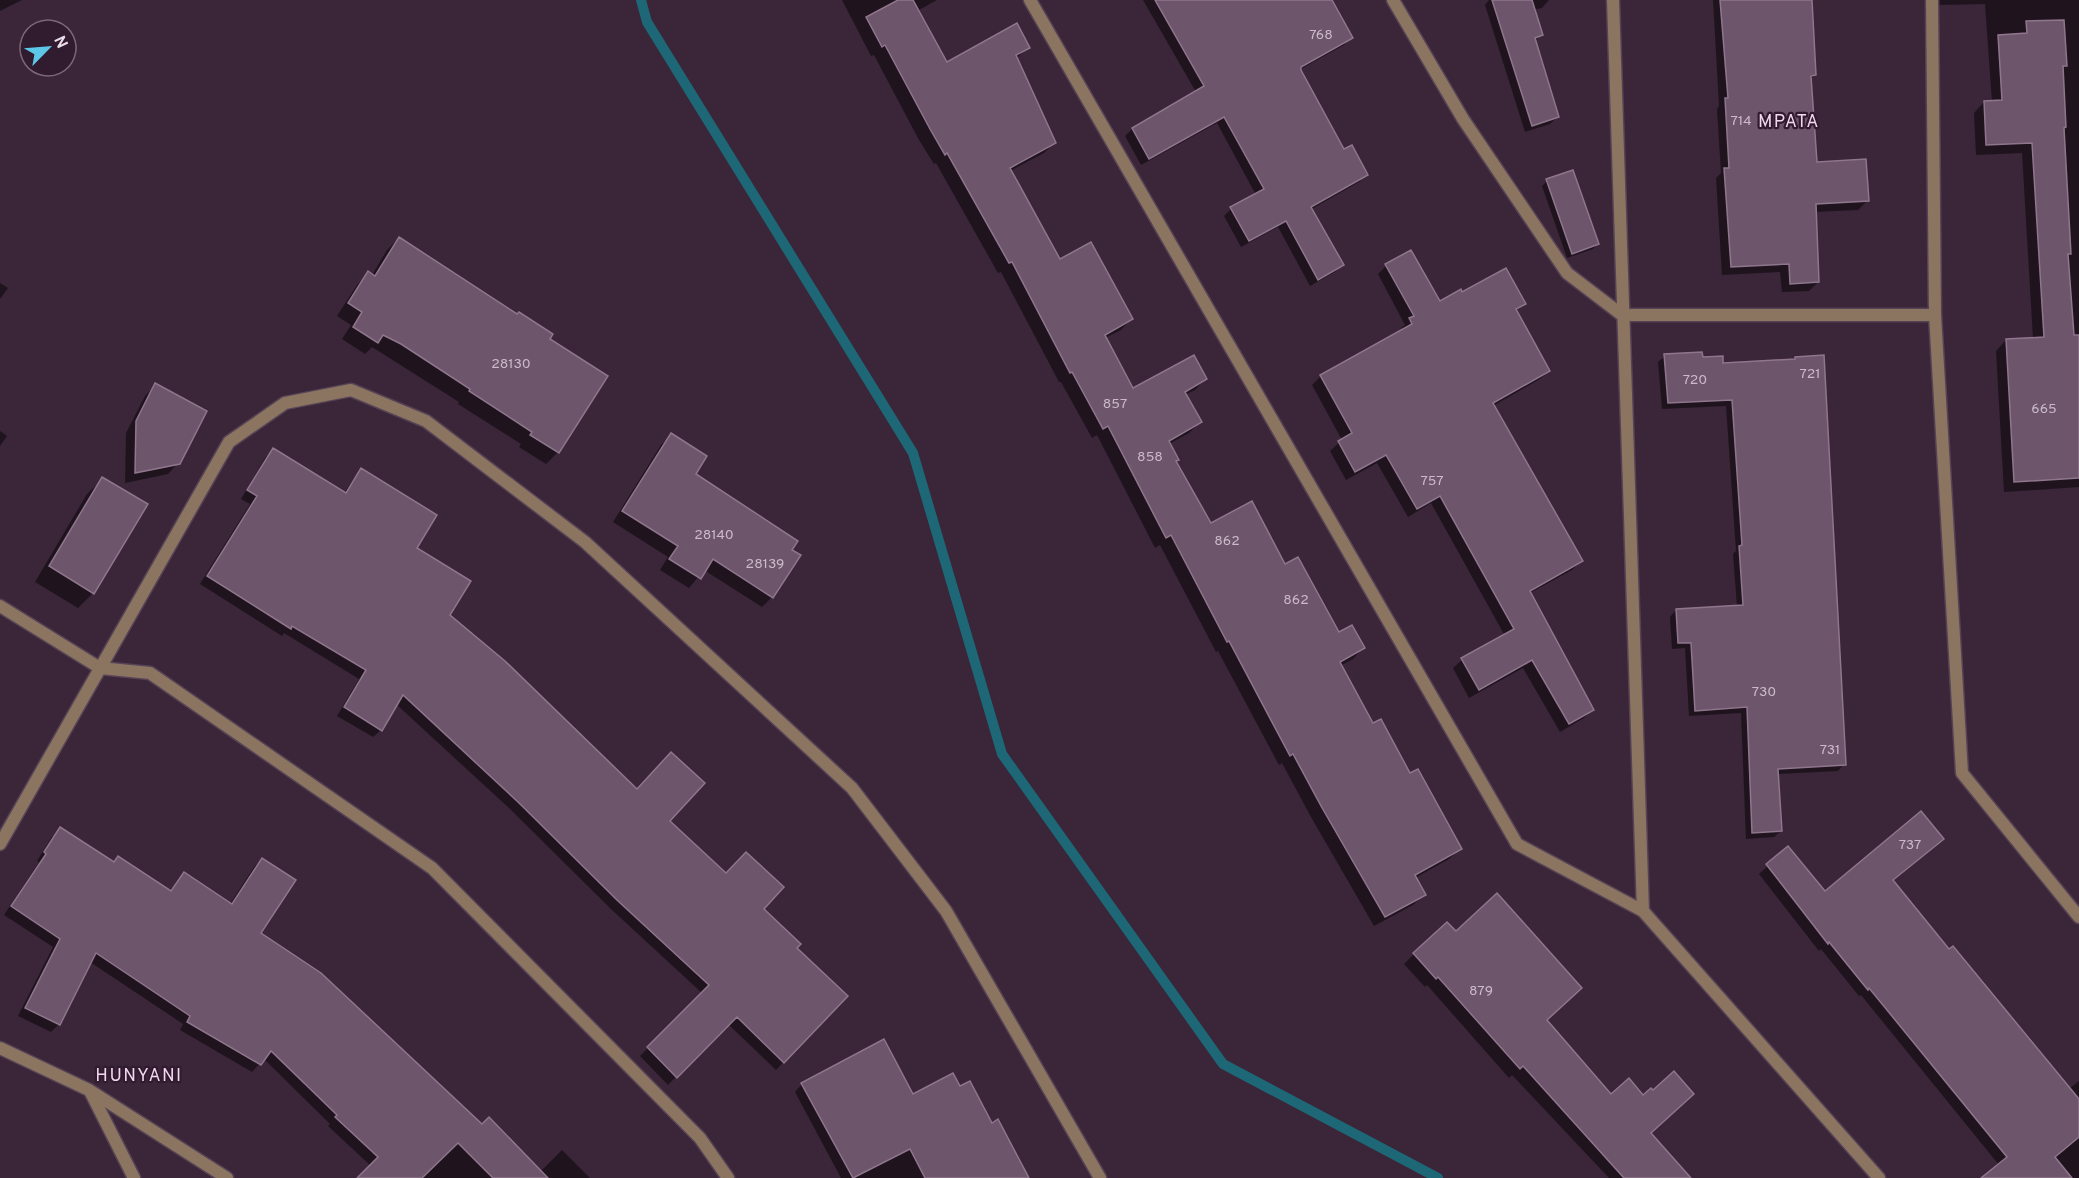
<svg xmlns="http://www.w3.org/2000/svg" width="2079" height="1178" viewBox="0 0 2079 1178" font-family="Overpass,sans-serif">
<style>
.shadow{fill:#0007}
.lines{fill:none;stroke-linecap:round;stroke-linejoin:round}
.stream{stroke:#1d6776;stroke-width:10}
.building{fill:#6d556b;stroke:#8f768d;stroke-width:1.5}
.street-casing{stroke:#564255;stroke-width:15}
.street{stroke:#8b7460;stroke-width:12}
.labels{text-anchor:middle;stroke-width:4.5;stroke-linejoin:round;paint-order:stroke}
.number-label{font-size:14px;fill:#cbbaca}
.neighbourhood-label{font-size:18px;letter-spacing:1.5px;fill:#f3d7f1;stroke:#301b2f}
</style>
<rect width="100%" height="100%" fill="#3a2539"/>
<!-- shadow -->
<g class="shadow">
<polygon points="0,0 22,0 0,11"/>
<polygon points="842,0 937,0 917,11 946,64 1028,47 1016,59 1055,142 1044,153 1010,171 1060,261 1131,319 1121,330 1105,338 1133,390 1205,379 1195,390 1185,395 1200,422 1189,433 1169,444 1175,461 1210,525 1285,566 1339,634 1363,648 1353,659 1340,666 1372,725 1410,775 1460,849 1449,859 1415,878 1424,894 1413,905 1374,926 1311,817 1282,763 1279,765 1218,651 1216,652 1160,545 1155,548 1097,435 1092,438 1061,382 1059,382 1001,272 998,273 936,163 934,164 919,140 874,55 871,56"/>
<polygon points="1143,0 1330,0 1351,37 1344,45 1299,70 1344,151 1366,175 1359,182 1310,210 1342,265 1335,272 1310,286 1278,227 1241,247 1224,216 1231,209 1256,195 1217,123 1141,165 1125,136 1132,129 1196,92"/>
<polygon points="1489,0 1549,0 1542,8 1533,10 1541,35 1534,42 1557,117 1550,124 1525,132 1485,5"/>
<polygon points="1713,0 1812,0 1815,75 1810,80 1815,164 1867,201 1858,210 1814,212 1818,282 1809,291 1782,292 1780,272 1722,275 1716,178 1721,173 1717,109 1719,106"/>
<polygon points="1938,0 2079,0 2079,487 2004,492 1996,351 2006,340 2033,339 2022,153 1976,155 1974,113 1984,102 1992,102 1985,4 1938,5"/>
<polygon points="1572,172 1597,244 1593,249 1567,258 1542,186 1547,181"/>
<polygon points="399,238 517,316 548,339 558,452 546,464 519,447 521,444 458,404 459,402 372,347 365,354 342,339 351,325 337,316 357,285 369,273 372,275 387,250"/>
<polygon points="1386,266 1439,303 1462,294 1524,303 1516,311 1549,371 1540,379 1493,406 1581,561 1572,570 1530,593 1593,710 1584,718 1560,732 1523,668 1469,698 1453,668 1462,660 1505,636 1431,503 1408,517 1377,463 1346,480 1330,451 1342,440 1312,385 1321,376 1403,331 1401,328 1405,325 1378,274"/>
<polygon points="0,283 8,288 0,299"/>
<polygon points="1665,356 1701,359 1722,365 1792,361 1795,358 1844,764 1838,771 1776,774 1781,831 1774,837 1746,839 1741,713 1689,716 1685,648 1672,649 1670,617 1676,610 1737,607 1733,554 1736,551 1726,406 1662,409 1658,362"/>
<polygon points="156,385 178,463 168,474 125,483 126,433 145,396"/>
<polygon points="0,431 7,436 0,446"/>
<polygon points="672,435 694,474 790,550 772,597 762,607 704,570 689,588 660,570 668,557 613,522 661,445"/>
<polygon points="273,450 344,493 354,478 361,470 415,548 448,615 762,909 795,948 846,996 776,1070 728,1024 668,1085 640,1056 703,994 611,909 511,810 396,704 381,730 373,737 337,716 359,679 284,633 282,636 200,584 250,504 241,499 265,458"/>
<polygon points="103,479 93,593 78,608 35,582 87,494"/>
<polygon points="60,829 113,863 118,858 170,892 184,874 230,904 254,867 262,859 258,934 482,1126 540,1172 562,1150 590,1178 359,1178 371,1166 328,1126 330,1124 264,1059 252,1072 180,1030 183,1024 90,962 59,1024 51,1032 18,1016 53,947 4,915 39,862 37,861 52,837"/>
<polygon points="1934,847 1892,881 1949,952 2069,1089 2079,1081 2079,1178 1983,1178 1999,1165 1861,995 1859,996 1821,949 1819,951 1759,874 1788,848 1825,893"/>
<polygon points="1414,954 1545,1021 1611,1096 1650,1134 1689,1178 1609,1178 1512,1075 1509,1078 1427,985 1425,987 1404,964"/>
<polygon points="802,1084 913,1096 960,1088 991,1125 1028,1178 841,1178 795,1092"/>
</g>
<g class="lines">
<!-- stream -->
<polyline class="stream" points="641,0 647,22 913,453 1002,754 1223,1064 1438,1178"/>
</g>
<!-- building -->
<g class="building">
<polygon points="898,0 913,0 947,62 1017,23 1030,48 1016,55 1056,143 1010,168 1060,259 1091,242 1133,319 1105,335 1133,388 1194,355 1207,379 1185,392 1202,422 1169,441 1179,460 1176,461 1211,523 1252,501 1285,564 1298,557 1339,632 1352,625 1365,648 1340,662 1373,723 1381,719 1410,773 1418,769 1462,849 1415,875 1426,895 1385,917 1321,806 1293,754 1290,756 1229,641 1227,642 1171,535 1166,538 1108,426 1103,429 1072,372 1070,373 1012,262 1009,263 947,153 945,155 930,129 885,45 882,47 866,17"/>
<polygon points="1155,0 1332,0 1353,38 1301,67 1301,70 1344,149 1352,145 1368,175 1311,207 1344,265 1318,280 1286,221 1249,241 1230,207 1264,189 1224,117 1149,159 1132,128 1204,86"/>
<polygon points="1492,0 1532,0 1543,35 1535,38 1559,117 1532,126"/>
<polygon points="1720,0 1812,0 1816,75 1811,76 1817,162 1866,159 1869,201 1816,204 1819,282 1790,284 1789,264 1731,267 1724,168 1729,168 1725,98 1728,98"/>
<polygon points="2064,20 2067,66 2063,66 2066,127 2064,128 2071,254 2068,254 2074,335 2079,335 2079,478 2014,482 2006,339 2044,337 2032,143 1986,145 1984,101 2002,100 1998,35 2027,33 2026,21"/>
<polygon points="1573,170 1599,244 1572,254 1546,179"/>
<polygon points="399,237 517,314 519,312 553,334 550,339 608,376 559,453 530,435 532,432 469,391 470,389 401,344 383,335 378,343 353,327 362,312 348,303 368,271 375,276"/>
<polygon points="1411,250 1440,301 1461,289 1462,292 1506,268 1526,304 1516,309 1550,371 1493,403 1583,561 1530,591 1594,710 1569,724 1532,660 1479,690 1461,658 1514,629 1440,496 1417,509 1386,455 1355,472 1338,441 1352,433 1320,375 1412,324 1409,318 1414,316 1385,264"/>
<polygon points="1702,352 1703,357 1723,356 1723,363 1795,359 1795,357 1824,355 1846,765 1778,769 1782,831 1752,833 1747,707 1695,711 1691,643 1678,643 1676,609 1743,605 1739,546 1742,545 1732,400 1668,403 1664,354"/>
<polygon points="155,383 207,411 180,464 135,473 136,421"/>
<polygon points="671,433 707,456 696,474 798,541 792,550 801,555 773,598 713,559 701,579 669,559 678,546 622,511"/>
<polygon points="273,448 346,493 361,468 437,515 417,548 471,581 450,615 505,661 637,789 671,752 705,783 670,821 726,873 746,852 784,887 764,909 801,944 797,948 848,996 784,1063 737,1017 677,1078 647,1047 709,985 618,901 518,802 403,695 382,731 344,707 366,670 292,626 291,629 207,576 257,496 247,490"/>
<polygon points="102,477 148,504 94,594 49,566"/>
<polygon points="1921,811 1944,839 1893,880 1949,949 1953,946 2079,1099 2079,1137 2055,1157 2072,1178 1981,1178 2007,1157 1869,988 1868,990 1829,942 1828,944 1766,864 1788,846 1825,891"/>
<polygon points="60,827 114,862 118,856 171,891 184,872 232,904 262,858 296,880 261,933 321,973 482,1124 489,1117 548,1178 493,1178 458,1143 422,1178 357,1178 378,1157 335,1117 337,1115 271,1051 261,1065 187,1022 190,1016 96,953 60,1025 25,1008 60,939 11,906 46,854 44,852"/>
<polygon points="1497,893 1582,988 1547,1020 1611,1094 1629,1078 1643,1095 1651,1088 1653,1090 1674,1071 1694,1094 1651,1133 1691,1178 1624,1178 1523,1066 1520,1069 1438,977 1436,979 1413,953 1447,922 1456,931"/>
<polygon points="884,1039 913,1094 953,1073 960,1086 970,1081 992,1123 998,1119 1029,1178 925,1178 910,1149 853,1178 801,1083"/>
</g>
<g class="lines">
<defs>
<g id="street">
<polyline points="1030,0 1517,844 1643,911 1879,1178"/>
<polyline points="1393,0 1463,119 1567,273 1622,315 1935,315"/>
<polyline points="1613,0 1643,911"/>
<polyline points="1932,0 1935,315 1962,773 2079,917"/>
<polyline points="0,606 100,668 150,673 432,868 700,1138 728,1178"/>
<polyline points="0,844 229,442 285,403 351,390 426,421 585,542 852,788 946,911 1100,1178"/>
<polyline points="0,1048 89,1090 227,1178"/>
<polyline points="90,1091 134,1178"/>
</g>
</defs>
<!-- street casing -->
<use href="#street" class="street-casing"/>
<!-- street -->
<use href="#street" class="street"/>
</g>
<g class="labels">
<!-- number labels -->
<g class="number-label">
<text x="1321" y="39">768</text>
<text x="1741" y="125">714</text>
<text x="511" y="368">28130</text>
<text x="1810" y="378">721</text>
<text x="1695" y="384">720</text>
<text x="1115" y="408">857</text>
<text x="2044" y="413">665</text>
<text x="1150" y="461">858</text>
<text x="1432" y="485">757</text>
<text x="714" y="539">28140</text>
<text x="1227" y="545">862</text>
<text x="765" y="568">28139</text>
<text x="1296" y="604">862</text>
<text x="1764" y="696">730</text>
<text x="1830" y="754">731</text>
<text x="1910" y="849">737</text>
<text x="1481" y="995">879</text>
</g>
<!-- neighbourhood labels -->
<g class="neighbourhood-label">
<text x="1789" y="127">MPATA</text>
<text x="139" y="1081">HUNYANI</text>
</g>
</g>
<!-- north arrow -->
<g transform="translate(48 48) rotate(65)"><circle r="28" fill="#301b2f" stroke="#7a6879" stroke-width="1.5"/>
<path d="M0-4.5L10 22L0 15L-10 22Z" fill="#5dc7e8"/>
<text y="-9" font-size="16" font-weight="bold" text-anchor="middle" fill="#eadce9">N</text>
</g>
</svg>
